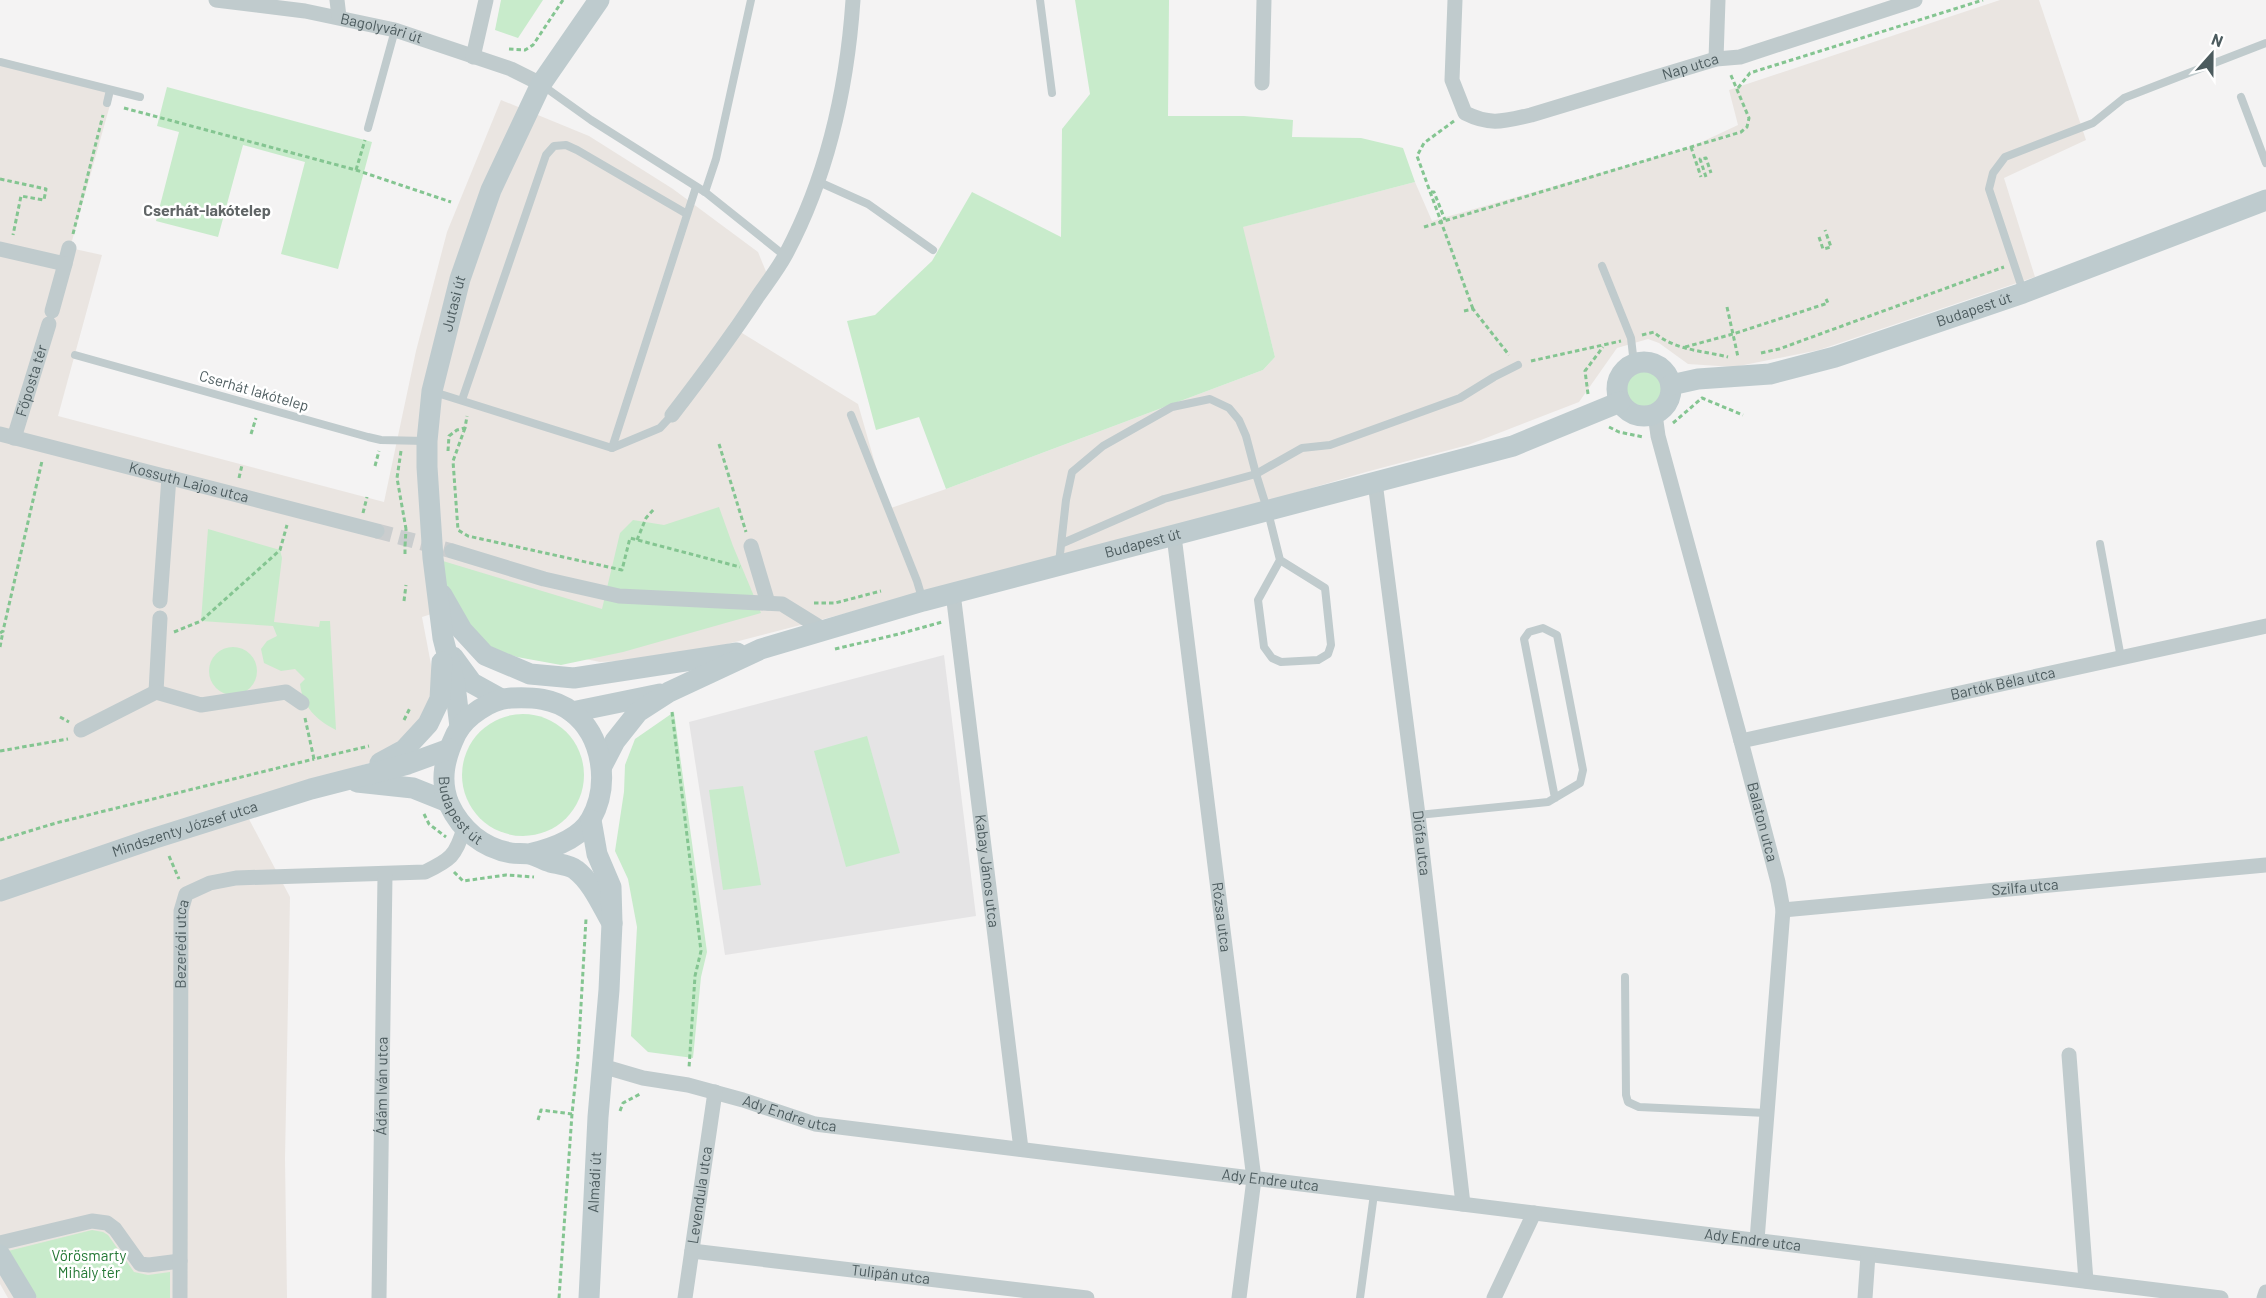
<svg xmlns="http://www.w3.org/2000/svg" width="2266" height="1298" viewBox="0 0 2266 1298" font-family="Barlow,sans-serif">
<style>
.commercial{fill:#eae5e1}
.education{fill:#e5e4e5}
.green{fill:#c8ebcb}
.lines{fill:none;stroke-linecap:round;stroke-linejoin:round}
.street-tunnel{stroke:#cacdce;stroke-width:15;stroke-dasharray:15 8;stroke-linecap:butt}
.path{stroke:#84c591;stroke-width:3;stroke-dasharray:4.5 3;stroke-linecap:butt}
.lane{stroke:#c0cbcd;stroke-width:8}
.street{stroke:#c0cbcd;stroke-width:15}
.secondary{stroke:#becbce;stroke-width:21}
.path-bridge{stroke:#84c591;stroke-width:3;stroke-dasharray:4.5 3;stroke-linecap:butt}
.labels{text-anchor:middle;stroke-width:5;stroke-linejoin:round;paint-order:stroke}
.street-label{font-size:15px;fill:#4c5b5e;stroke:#fff}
.park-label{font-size:15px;fill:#247835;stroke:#fff}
.neighbourhood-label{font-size:16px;font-weight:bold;fill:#606566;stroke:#fff}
</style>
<rect width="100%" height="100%" fill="#f4f3f3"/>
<!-- commercial -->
<polygon class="commercial" points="2000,0 2039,0 2086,140 2004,178 2035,277 1819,350 1734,367 1688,364 1659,343 1648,339 1617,348 1579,402 1468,445 1366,472 1175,528 700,651 644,660 600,662 552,652 476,600 422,617 437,696 426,721 386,758 240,802 290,897 285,1159 287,1298 8,1298 0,1284 0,58 115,87 70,248 102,255 58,416 384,502 416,351 447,232 501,100 589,136 673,189 758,252 767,274 729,325 858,404 888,509 946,489 1263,370 1275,357 1242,227 1415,182 1432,221 1691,147 1738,125 1729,90"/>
<!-- education -->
<polygon class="education" points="944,655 976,916 725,955 689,722"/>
<!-- green -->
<g class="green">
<polygon points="501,0 543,0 518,38 495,30"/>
<polygon points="1075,0 1169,0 1168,116 1244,116 1293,120 1292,137 1361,138 1403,148 1415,182 1243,227 1275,357 1263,370 946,489 919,417 876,430 847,321 875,315 932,261 972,192 1061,237 1062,129 1090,94"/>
<polygon points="167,87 372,142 338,269 281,254 305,162 243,145 218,237 156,221 179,132 157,126"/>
<circle cx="1644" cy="390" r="27"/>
<polygon points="719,507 733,546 761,613 623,652 561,665 517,657 473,642 433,558 602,609 620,533 633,520 664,525"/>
<path d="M208 529 280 550 282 558 274 622 319 627 320 621H330L336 730C316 720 303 707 300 684L305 679 295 669 281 671 264 663 261 649 267 641 277 636 273 626 201 621Z"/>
<circle cx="233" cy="671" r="24"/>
<polygon points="674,712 707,952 701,977 693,1058 648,1052 631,1036 637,927 628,879 615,851 624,792 625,765 635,739"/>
<circle cx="523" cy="775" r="61"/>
<polygon points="867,736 900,853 846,867 814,751"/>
<polygon points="743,786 761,885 723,890 709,790"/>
<polygon points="92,1230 103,1232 108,1235 134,1272 148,1275 170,1272 170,1298 37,1298 8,1251"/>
</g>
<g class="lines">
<!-- street-tunnel -->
<polyline class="street-tunnel" points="377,531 452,551"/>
<!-- path -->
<g class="path">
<polyline points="509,49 525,50 533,45 563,0"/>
<polyline points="1738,88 1750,73 1983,0"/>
<polyline points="124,108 356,170 451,202"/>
<polyline points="1454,121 1424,143 1417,156 1473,309"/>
<polyline points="1691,147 1701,177"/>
<polyline points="356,170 365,140"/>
<polyline points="1706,177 1700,159 1706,158 1711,173"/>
<polyline points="0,179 46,189 44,200 21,196 13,235"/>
<polyline points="1431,192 1434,192 1445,220"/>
<polyline points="1424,227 1741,132 1747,127 1749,118 1730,73"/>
<polyline points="73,234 103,115"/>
<polyline points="1819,237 1823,249 1831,247 1825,230"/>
<polyline points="1727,307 1738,357"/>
<polyline points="1464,311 1473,309 1509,355"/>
<path d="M1642 335 1654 332C1673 350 1704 351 1728 357"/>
<polyline points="1685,347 1733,334 1828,303 1826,299"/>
<polyline points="1761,353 1779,349 2004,267"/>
<polyline points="1531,361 1621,341"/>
<polyline points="1588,394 1585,371 1603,347"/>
<polyline points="1673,423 1702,398 1743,415"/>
<polyline points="1609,427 1619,432 1643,437"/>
<polyline points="465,428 453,461 458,530 468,536 622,570 630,538 740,567"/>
<polyline points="251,434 256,418"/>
<polyline points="719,444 746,532"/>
<polyline points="401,451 397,478 406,529"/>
<polyline points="448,451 449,436 457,430 465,428 467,416"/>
<polyline points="375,466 379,451"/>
<polyline points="239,478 242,465"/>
<polyline points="363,513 367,497"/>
<polyline points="637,540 646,518 654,509"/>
<polyline points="405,554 405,546"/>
<polyline points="404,601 406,585"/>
<polyline points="814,603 835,603 881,591"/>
<polyline points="174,632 201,621 280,550 287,525"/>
<polyline points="0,633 3,631 42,461"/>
<polyline points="0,647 3,631"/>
<polyline points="835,649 899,634 942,622"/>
<polyline points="672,712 701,951 695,976 689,1068"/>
<polyline points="60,717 69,722"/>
<polyline points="305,718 314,759 369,746"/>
<polyline points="404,720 410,708"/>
<polyline points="0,751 68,739"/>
<polyline points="424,814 429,824 446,837"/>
<polyline points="0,840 56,823 314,759"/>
<polyline points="169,856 179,879"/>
<polyline points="454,872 463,881 506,875 534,877"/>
<polyline points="620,1111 623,1103 640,1094"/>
<polyline points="538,1120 541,1110 572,1114"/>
<polyline points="559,1298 572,1114 578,1057 586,919"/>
</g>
<!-- lane -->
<g class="lane">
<polyline points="1040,0 1052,93"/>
<polyline points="0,62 140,97"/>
<polyline points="542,85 591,120 705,192 785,256"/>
<polyline points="2241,97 2266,163"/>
<polyline points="107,103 110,90"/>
<polyline points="368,128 395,30"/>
<polyline points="819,182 868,204 933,250"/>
<polyline points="705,192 716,159 751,0"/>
<polyline points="1602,266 1631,338 1634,364"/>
<polyline points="2023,291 1989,189 1993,173 2005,157 2093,123 2124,98 2266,43"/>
<polyline points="75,355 368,437 381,440 425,441"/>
<polyline points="434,392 612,448 660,428 672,415"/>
<polyline points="462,400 546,155 554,146 566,145 577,150 687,214"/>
<polyline points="851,415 917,581 923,601"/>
<polyline points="612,448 696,187"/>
<polyline points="1063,543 1164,499 1256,474 1302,448 1330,445 1460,398 1494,377 1518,365"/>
<polyline points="2100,544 2121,658"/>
<polyline points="1059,563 1066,500 1072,472 1103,446 1172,407 1210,399 1229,408 1239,420 1246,436 1256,474 1268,512 1280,560 1325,588 1331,645 1328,654 1318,660 1281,662 1272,658 1264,647 1258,600 1280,560"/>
<polyline points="1418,815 1548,802 1580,783 1583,770 1557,635 1543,628 1529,632 1524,639 1555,798"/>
<polyline points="1625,977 1626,1095 1628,1102 1639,1107 1766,1113"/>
<polyline points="1360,1298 1374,1194"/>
</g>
<!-- street -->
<g class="street">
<path id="s1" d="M216 0 305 11 395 30 511 69 541 84"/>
<polyline points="337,0 339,17"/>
<path id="s2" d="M1455 0 1452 80 1465 113C1491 126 1504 121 1531 115L1716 59 1740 57 1915 0"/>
<polyline points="473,57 486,0"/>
<polyline points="1716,59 1718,0"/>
<polyline points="1262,83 1264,0"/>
<polyline points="0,249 65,264 69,248"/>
<polyline points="52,311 65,264"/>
<path id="s3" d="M1655 414 1658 436 1741 741 1778 882 1783 910 1757 1240"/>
<path d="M672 415C702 376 731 337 758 296 767 283 778 269 786 254 828 175 847 89 853 0"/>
<path id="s4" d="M0 434 377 531"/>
<path id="s5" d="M14 438 49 324"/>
<path id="s6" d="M1375 482 1418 815 1463 1204"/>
<path id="s7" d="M1174 536 1254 1179 1239 1298"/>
<polyline points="751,546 768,603"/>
<polyline points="452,551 544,579 619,596 782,604 824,630"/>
<path id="s8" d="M953 593 1021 1149"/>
<polyline points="160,601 169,477"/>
<polyline points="160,618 156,692 201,705 286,692 302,703"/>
<polyline points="81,730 156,692"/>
<path id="s9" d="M1741 741 2266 626"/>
<path id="s10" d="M1783 910 2266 865"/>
<polyline points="2069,1055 2086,1281"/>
<path id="s11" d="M602 1066 643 1078 688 1085 743 1100 815 1124 2221 1298"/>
<polyline points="0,1243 92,1221 107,1223 115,1229 140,1264 149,1265 180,1261"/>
<path id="s12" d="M692 1251 1087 1298"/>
<path id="s13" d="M180 1298 181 911 186 894 210 883 236 878 425 872C450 860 456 856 464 828"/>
<path id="s14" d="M379 1298 385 875"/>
<path id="s15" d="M685 1298 715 1092"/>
<polyline points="1494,1298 1534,1213"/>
<polyline points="1865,1298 1868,1255"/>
<polyline points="2264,1298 2266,1292"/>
</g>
<!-- secondary -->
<g class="secondary">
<circle cx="1644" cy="389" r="27"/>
<path id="s16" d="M1671 385 1698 379 1770 374 1835 357 2023 293 2266 200"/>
<polyline points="442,595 462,630 485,655 530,674 574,678 737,653"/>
<polyline points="453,657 472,683 501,699"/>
<polyline points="572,712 660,694"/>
<path id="s17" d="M460 727 455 685 443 638 433 558 427 467V441L432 391 460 279 491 190 541 84 599 0"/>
<polyline points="380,763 404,750 428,724 440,699 442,662"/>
<path id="s18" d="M602 766 615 741 638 712 669 692 761 649 923 601 1513 446 1620 402"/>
<polyline points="357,782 413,788 448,802"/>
<path id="s19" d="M529 854C550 849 580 839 591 819 610 785 603 736 572 712 554 698 532 697 511 698 491 699 465 716 456 734 445 757 439 780 449 804 461 830 483 848 511 853 517 854 523 853 529 854 536 855 543 860 550 862 558 864 570 865 576 870 592 882 602 906 612 923"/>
<path id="s20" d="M0 891 152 839 311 789 408 764 449 749"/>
<polyline points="0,1255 26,1298"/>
<path id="s21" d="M589 1298 598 1117 609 990 612 923 611 887 597 854 591 820"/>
</g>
<!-- path-bridge -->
<polyline class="path-bridge" points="405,546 406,529"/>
</g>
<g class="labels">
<!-- street labels -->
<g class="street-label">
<text dy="5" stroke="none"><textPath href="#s1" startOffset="168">Bagolyvári út</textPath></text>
<text dy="5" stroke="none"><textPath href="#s2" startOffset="350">Nap utca</textPath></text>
<text dy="5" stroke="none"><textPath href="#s17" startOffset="429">Jutasi út</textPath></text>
<text dy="5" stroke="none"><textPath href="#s16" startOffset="314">Budapest út</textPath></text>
<text dy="5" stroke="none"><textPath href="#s5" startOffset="60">Főposta tér</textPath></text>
<text transform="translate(254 391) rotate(16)" y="5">Cserhát lakótelep</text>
<text dy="5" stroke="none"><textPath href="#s4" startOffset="195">Kossuth Lajos utca</textPath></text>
<text dy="5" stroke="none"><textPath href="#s18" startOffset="600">Budapest út</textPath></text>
<text dy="5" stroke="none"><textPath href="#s9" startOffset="268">Bartók Béla utca</textPath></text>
<text dy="5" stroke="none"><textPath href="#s19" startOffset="406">Budapest út</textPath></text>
<text dy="5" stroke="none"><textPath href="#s3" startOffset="422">Balaton utca</textPath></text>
<text dy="5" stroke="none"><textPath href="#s20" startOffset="195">Mindszenty József utca</textPath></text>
<text dy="5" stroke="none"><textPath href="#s6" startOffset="364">Diófa utca</textPath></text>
<text dy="5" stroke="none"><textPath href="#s8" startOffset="280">Kabay János utca</textPath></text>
<text dy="5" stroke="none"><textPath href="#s10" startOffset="243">Szilfa utca</textPath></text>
<text dy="5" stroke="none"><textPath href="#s7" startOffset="384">Rózsa utca</textPath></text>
<text dy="5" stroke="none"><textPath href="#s13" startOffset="354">Bezerédi utca</textPath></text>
<text dy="5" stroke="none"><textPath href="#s14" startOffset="212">Ádám Iván utca</textPath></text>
<text dy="5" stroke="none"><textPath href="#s11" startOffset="194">Ady Endre utca</textPath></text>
<text dy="5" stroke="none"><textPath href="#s11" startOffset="680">Ady Endre utca</textPath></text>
<text dy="5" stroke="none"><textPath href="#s21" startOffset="116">Almádi út</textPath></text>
<text dy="5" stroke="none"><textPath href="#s15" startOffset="104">Levendula utca</textPath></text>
<text dy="5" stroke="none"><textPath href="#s11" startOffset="1166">Ady Endre utca</textPath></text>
<text dy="5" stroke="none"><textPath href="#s12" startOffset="200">Tulipán utca</textPath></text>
</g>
<!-- park labels -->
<g class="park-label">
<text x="89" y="1261">Vörösmarty<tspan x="89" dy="17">Mihály tér</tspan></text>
</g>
<!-- neighbourhood labels -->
<g class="neighbourhood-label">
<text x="207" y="216">Cserhát-lakótelep</text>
</g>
</g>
<!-- north arrow -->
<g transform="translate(2212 54) rotate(21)" stroke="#ffffff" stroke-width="4.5" paint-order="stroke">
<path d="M0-4.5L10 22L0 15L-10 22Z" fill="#4c5b5e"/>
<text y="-9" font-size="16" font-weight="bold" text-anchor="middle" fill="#4c5b5e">N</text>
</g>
</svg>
